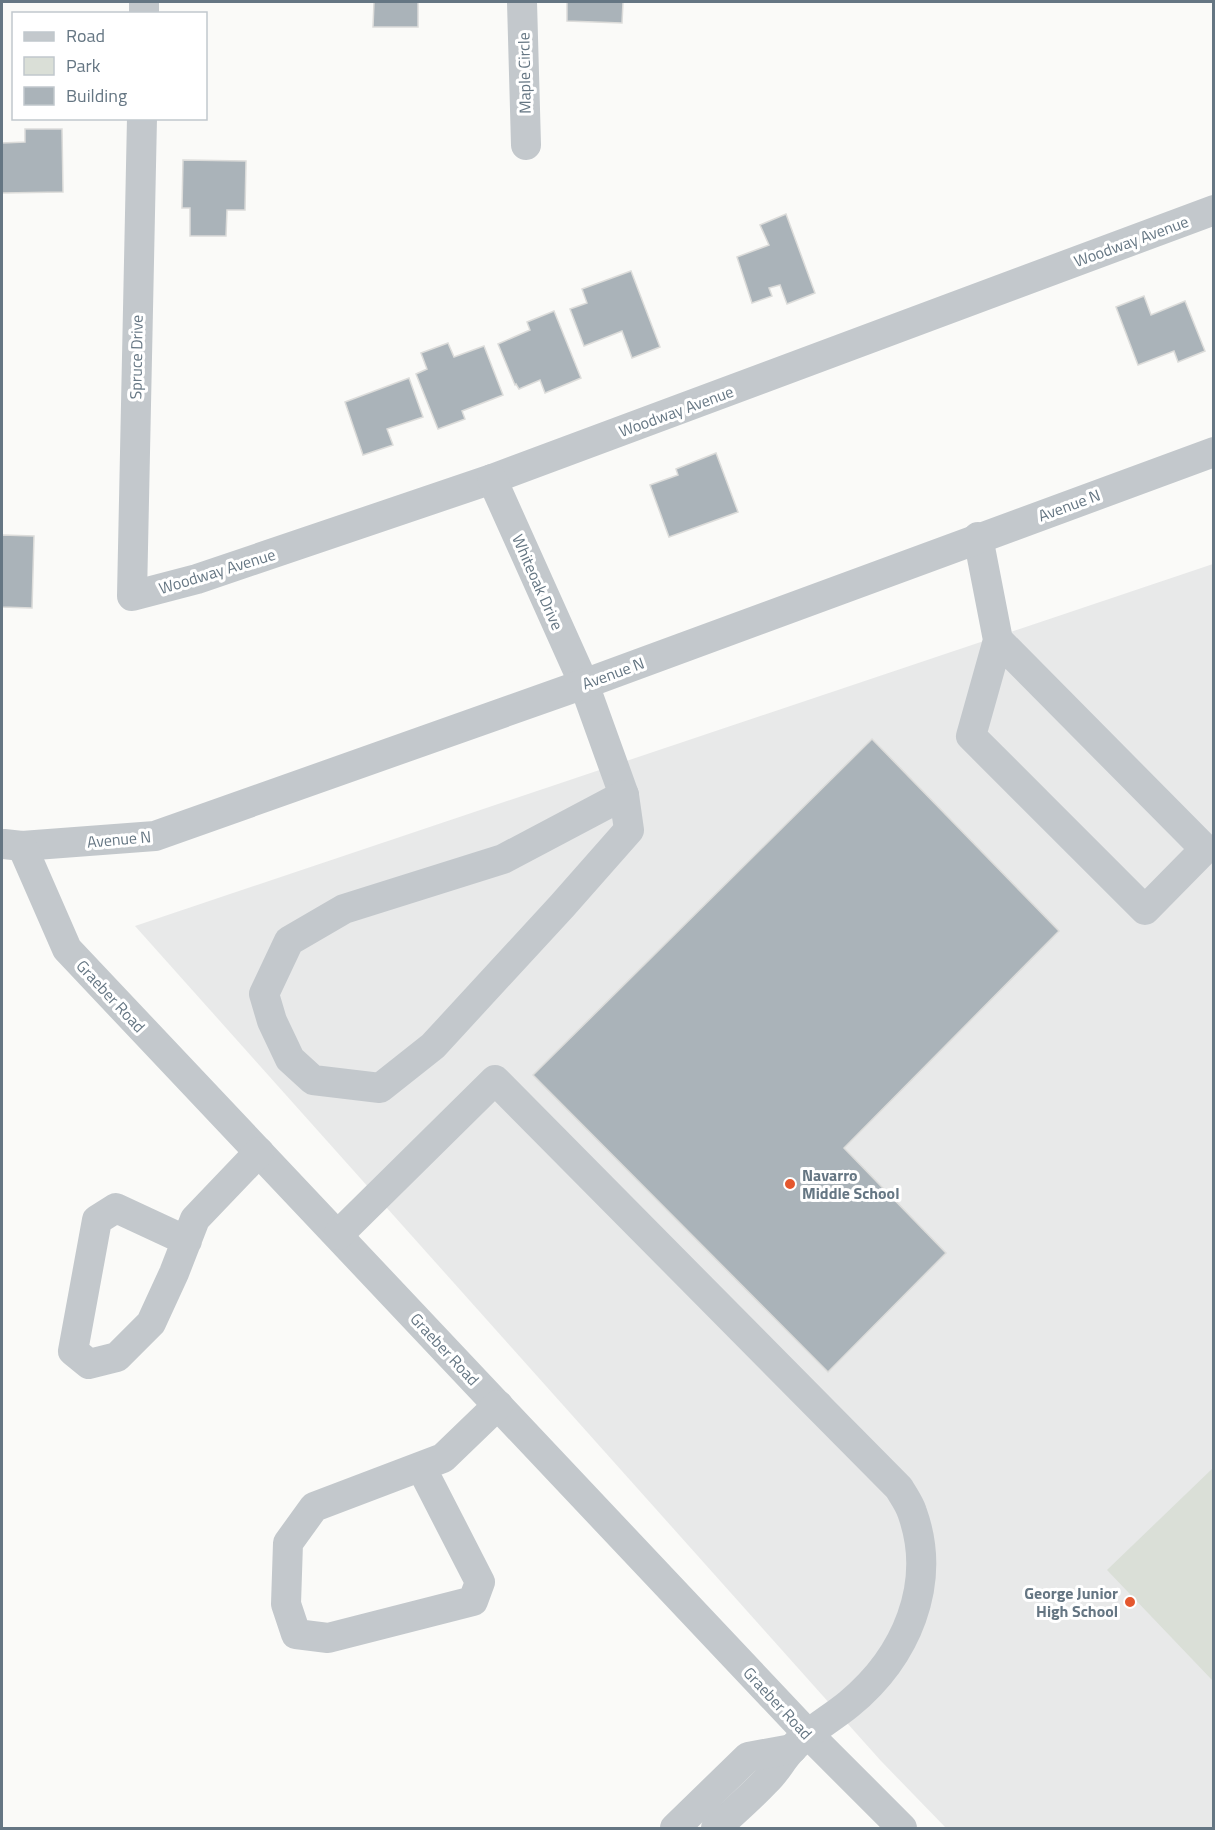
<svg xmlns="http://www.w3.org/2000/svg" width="1215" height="1830" viewBox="0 0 1215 1830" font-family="'Titillium Web',sans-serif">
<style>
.built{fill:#e8e9e9}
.green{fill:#dadfd7}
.building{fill:#aab3b9;stroke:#dcdcda;stroke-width:1.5}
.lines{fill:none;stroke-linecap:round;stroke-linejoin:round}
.minor{stroke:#c3c8cc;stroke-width:30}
.poi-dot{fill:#e4572e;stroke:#fff;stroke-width:2}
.labels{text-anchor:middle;stroke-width:6;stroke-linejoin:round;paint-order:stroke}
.street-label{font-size:16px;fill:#657683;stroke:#fff}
.poi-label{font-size:16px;font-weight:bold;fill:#657683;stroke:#fff;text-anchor:start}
</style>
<rect width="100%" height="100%" fill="#fafaf8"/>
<!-- built -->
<polygon class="built" points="1213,564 1213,1828 946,1828 881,1761 135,926"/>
<!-- green -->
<polygon class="green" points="1213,1468 1213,1681 1107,1570"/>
<!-- building -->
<g class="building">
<polygon points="374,2 418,2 418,27 373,27"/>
<polygon points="567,2 623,2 622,23 567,21"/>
<polygon points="25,129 62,129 63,192 2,193 2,143 25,142"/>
<polygon points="183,160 246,161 245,210 227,210 226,236 190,236 190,208 182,208"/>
<polygon points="786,214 815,293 787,304 780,285 769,288 772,296 752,303 737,257 769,245 760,225"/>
<polygon points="631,271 660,347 632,358 622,331 584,346 570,309 587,303 582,289"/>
<polygon points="1144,296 1151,315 1185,301 1205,351 1178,362 1174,351 1138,365 1116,307"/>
<polygon points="554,311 581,378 545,393 540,380 519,389 516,384 515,385 498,344 530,330 527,322"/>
<polygon points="448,343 454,357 484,346 503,395 462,411 465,419 438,429 416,374 427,369 421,353"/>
<polygon points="409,378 423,417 387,429 393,445 363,455 345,402"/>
<polygon points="716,453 738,512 669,537 650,485 678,475 676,469"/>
<polygon points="2,535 34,536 32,608 2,607"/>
<polygon points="872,739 1059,931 844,1148 946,1253 828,1372 533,1075"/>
</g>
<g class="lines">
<!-- minor -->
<g class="minor">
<polyline points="522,2 526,145"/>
<polyline points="144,14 144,2"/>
<polyline points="142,118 132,596 197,579 492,479 1214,210"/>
<polyline points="492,479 584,684 624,795"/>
<polyline points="978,537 998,640 971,736 1145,910 1205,849 998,640"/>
<polygon points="624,795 629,830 562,906 433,1046 380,1088 313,1080 290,1059 272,1021 264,994 289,941 344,909 503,859"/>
<polyline points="4,844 22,846 155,836 584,684 1214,452"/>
<polyline points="22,846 67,949 808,1734 902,1828"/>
<path d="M338 1235 495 1080 899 1488C903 1495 909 1503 912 1512 938 1584 906 1657 849 1704 831 1719 808 1731 792 1749 782 1759 776 1772 766 1781 750 1798 733 1813 716 1828"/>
<polyline points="187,1241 116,1208 97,1220 73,1351 89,1364 117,1357 151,1323 174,1273 195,1219 259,1152"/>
<polyline points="421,1467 480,1582 473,1601 328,1638 296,1634 286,1604 288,1543 314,1507 443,1458 498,1405"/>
<polyline points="675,1828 748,1757 792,1749"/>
</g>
</g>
<!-- markers -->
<g class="poi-dot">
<circle cx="790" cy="1184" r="6"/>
<circle cx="1130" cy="1602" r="6"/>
</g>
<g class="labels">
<!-- street labels -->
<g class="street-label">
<text transform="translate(524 73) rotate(-91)" y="6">Maple Circle</text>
<text transform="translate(1131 241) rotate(-20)" y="6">Woodway Avenue</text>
<text transform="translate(136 357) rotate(-89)" y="6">Spruce Drive</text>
<text transform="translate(676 411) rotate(-20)" y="6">Woodway Avenue</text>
<text transform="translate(1069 505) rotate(-20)" y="6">Avenue N</text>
<text transform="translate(217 571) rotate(-17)" y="6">Woodway Avenue</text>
<text transform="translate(538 582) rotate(66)" y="6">Whiteoak Drive</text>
<text transform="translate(613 673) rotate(-20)" y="6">Avenue N</text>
<text transform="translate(119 839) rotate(-5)" y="6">Avenue N</text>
<text transform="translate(111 996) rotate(47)" y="6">Graeber Road</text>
<text transform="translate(445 1349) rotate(47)" y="6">Graeber Road</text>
<text transform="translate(778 1703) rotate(47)" y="6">Graeber Road</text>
</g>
<!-- poi labels -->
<g class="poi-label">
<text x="802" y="1181">Navarro<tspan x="802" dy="18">Middle School</tspan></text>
<text x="1118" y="1599" text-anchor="end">George Junior<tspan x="1118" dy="18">High School</tspan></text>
</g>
</g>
<!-- border -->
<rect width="1215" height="1830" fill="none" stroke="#657683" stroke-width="6"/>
<!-- legend -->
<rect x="12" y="12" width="195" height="108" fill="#ffffff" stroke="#c1c8cd" stroke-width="1.5"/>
<rect x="24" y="32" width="30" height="9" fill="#c3c8cc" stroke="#c1c8cd" stroke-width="1.5"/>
<text x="66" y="42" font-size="18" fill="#657683">Road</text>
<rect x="24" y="57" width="30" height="18" fill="#dadfd7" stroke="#c1c8cd" stroke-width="1.5"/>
<text x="66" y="72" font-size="18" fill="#657683">Park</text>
<rect x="24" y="87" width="30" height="18" fill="#aab3b9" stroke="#c1c8cd" stroke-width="1.5"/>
<text x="66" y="102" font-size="18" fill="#657683">Building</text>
</svg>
